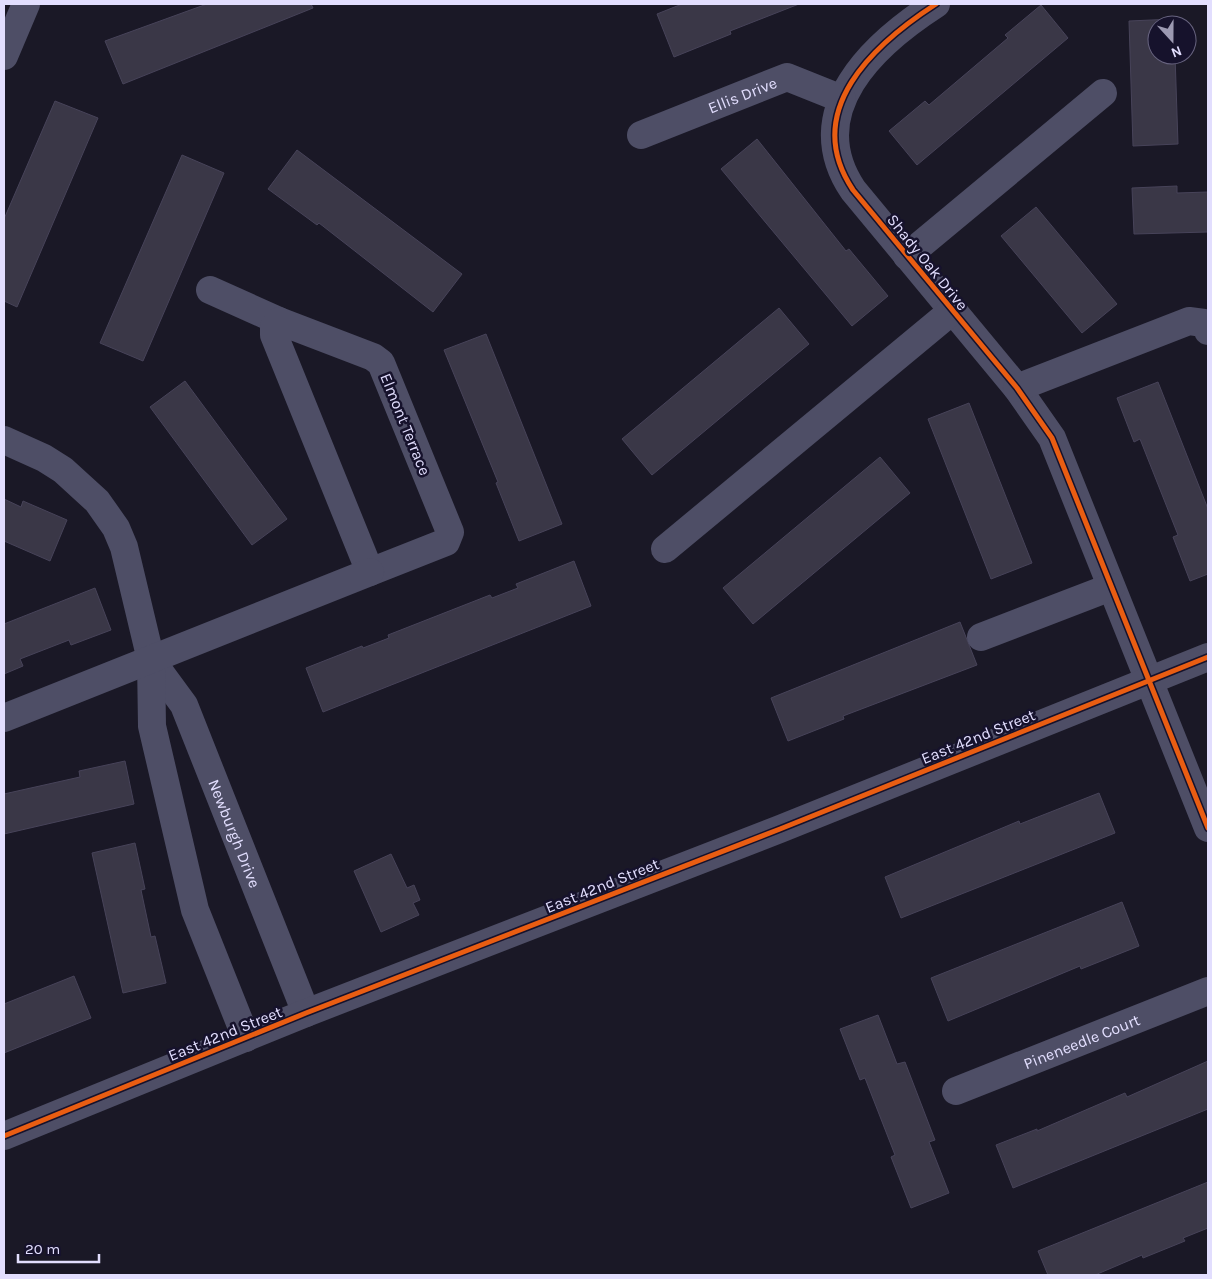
<svg xmlns="http://www.w3.org/2000/svg" width="1212" height="1279" viewBox="0 0 1212 1279" font-family="Karla,sans-serif">
<style>
.building{fill:#3a3747;stroke:#474359}
.lines{fill:none;stroke-linecap:round;stroke-linejoin:round}
.minor{stroke:#4e4e66;stroke-width:28}
.cycleway-casing{stroke:#16122c;stroke-width:8}
.cycleway{stroke:#e95d12;stroke-width:5}
.labels{text-anchor:middle;stroke-width:5;stroke-linejoin:round;paint-order:stroke}
.street-label{font-size:16px;fill:#e2defe;stroke:#16122c}
</style>
<rect width="100%" height="100%" fill="#1a1826"/>
<!-- building -->
<g class="building">
<polygon points="207,4 311,4 313,8 123,84 105,41"/>
<polygon points="682,4 799,4 730,31 731,34 674,57 657,14"/>
<polygon points="1041,5 1068,38 917,165 889,131 925,101 929,105 1008,38 1005,35"/>
<polygon points="1174,19 1174,25 1157,25 1157,55 1175,55 1178,144 1133,146 1129,21"/>
<polygon points="55,101 98,118 17,307 4,301 4,219"/>
<polygon points="757,139 846,251 849,249 888,296 852,326 721,169"/>
<polygon points="297,150 462,274 433,312 319,223 317,225 268,189"/>
<polygon points="182,155 224,173 143,361 100,343"/>
<polygon points="1177,186 1177,193 1208,192 1208,232 1134,234 1132,188"/>
<polygon points="1036,207 1117,304 1082,333 1001,236"/>
<polygon points="779,308 809,344 652,475 622,439"/>
<polygon points="486,334 562,524 519,541 496,483 498,482 444,350"/>
<polygon points="185,381 287,519 252,545 150,407"/>
<polygon points="1158,382 1208,509 1208,574 1190,581 1173,537 1178,535 1140,439 1134,442 1117,398"/>
<polygon points="969,403 1032,563 991,579 928,419"/>
<polygon points="880,457 910,493 753,624 723,588"/>
<polygon points="4,499 21,507 23,501 67,520 50,561 4,541"/>
<polygon points="574,561 591,606 323,712 306,668 362,646 363,648 389,638 388,635 490,595 492,598 518,588 516,584"/>
<polygon points="95,588 111,630 71,645 69,640 20,659 23,666 4,674 4,624"/>
<polygon points="960,622 977,665 843,716 844,719 788,741 771,698"/>
<polygon points="125,761 134,804 4,834 4,794 80,777 79,771"/>
<polygon points="1099,793 1115,833 901,918 885,877 1019,821 1020,824"/>
<polygon points="135,843 145,889 141,890 151,937 155,936 166,983 123,993 92,853"/>
<polygon points="391,854 407,888 414,885 420,900 413,903 419,915 381,932 354,871"/>
<polygon points="1122,902 1139,946 1081,969 1080,966 948,1021 931,978"/>
<polygon points="74,976 91,1018 4,1053 4,1004"/>
<polygon points="878,1015 897,1064 905,1062 935,1140 929,1142 949,1193 911,1208 891,1157 895,1155 865,1078 860,1080 840,1029"/>
<polygon points="1208,1061 1208,1109 1013,1188 996,1145 1037,1129 1037,1131 1125,1093 1127,1097"/>
<polygon points="1208,1182 1208,1228 1183,1238 1185,1241 1143,1258 1142,1255 1095,1275 1048,1275 1038,1251"/>
</g>
<g class="lines">
<!-- minor -->
<g class="minor">
<path d="M936 4C874 44 800 111 853 190L1017 388 1052 438 1208 828"/>
<polyline points="4,56 26,4"/>
<path id="s1" d="M641 135 787 77 842 99"/>
<polyline points="907,256 1103,93"/>
<polyline points="210,290 279,321"/>
<polygon points="279,321 373,357 381,363 450,532 446,542 370,572 274,335 274,327"/>
<polyline points="1017,388 1189,321 1204,323 1208,331"/>
<path id="s2" d="M4 440 44 458 63 470 97 501 116 528 124 547 151 660 184 705 306 1013"/>
<polyline points="665,549 952,311"/>
<polyline points="981,637 1111,587"/>
<polyline points="151,660 152,726 195,910 246,1038"/>
<polyline points="4,718 370,572"/>
<path id="s3" d="M956 1091 1208 991"/>
<polyline points="4,1136 306,1013 780,829 1208,657"/>
</g>
<defs>
<g id="cycleway">
<path d="M936 4C874 44 800 111 853 190L1017 388 1052 438 1208 828"/>
<polyline points="4,1136 306,1013 780,829 1208,657"/>
</g>
</defs>
<!-- cycleway casing -->
<use href="#cycleway" class="cycleway-casing"/>
<!-- cycleway -->
<use href="#cycleway" class="cycleway"/>
</g>
<g class="labels">
<!-- street labels -->
<g class="street-label">
<text dy="6" stroke="none"><textPath href="#s1" startOffset="109">Ellis Drive</textPath></text>
<text transform="translate(928 262) rotate(51)" y="6">Shady Oak Drive</text>
<text transform="translate(406 424) rotate(68)" y="6">Elmont Terrace</text>
<text transform="translate(978 736) rotate(-22)" y="6">East 42nd Street</text>
<text dy="6" stroke="none"><textPath href="#s2" startOffset="476">Newburgh Drive</textPath></text>
<text transform="translate(602 885) rotate(-22)" y="6">East 42nd Street</text>
<text transform="translate(225 1033) rotate(-22)" y="6">East 42nd Street</text>
<text dy="6" stroke="none"><textPath href="#s3" startOffset="135">Pineneedle Court</textPath></text>
</g>
</g>
<!-- border -->
<rect width="1212" height="1279" fill="none" stroke="#e2defe" stroke-width="10"/>
<!-- north arrow -->
<g transform="translate(1172 40) rotate(159)"><circle r="24" fill="#16122c" stroke="#686480"/>
<path d="M0-4L9 19L0 12L-9 19Z" fill="#9c99b2"/>
<text y="-8" font-size="14" font-weight="bold" text-anchor="middle" fill="#e2defe">N</text>
</g>
<!-- scale -->
<path d="M18 1254v8h81v-8" fill="none" stroke="#e2defe" stroke-width="2.5"/>
<text x="25" y="1254" font-size="15" fill="#e2defe" stroke="#16122c" stroke-width="4" paint-order="stroke">20 m</text>
</svg>
